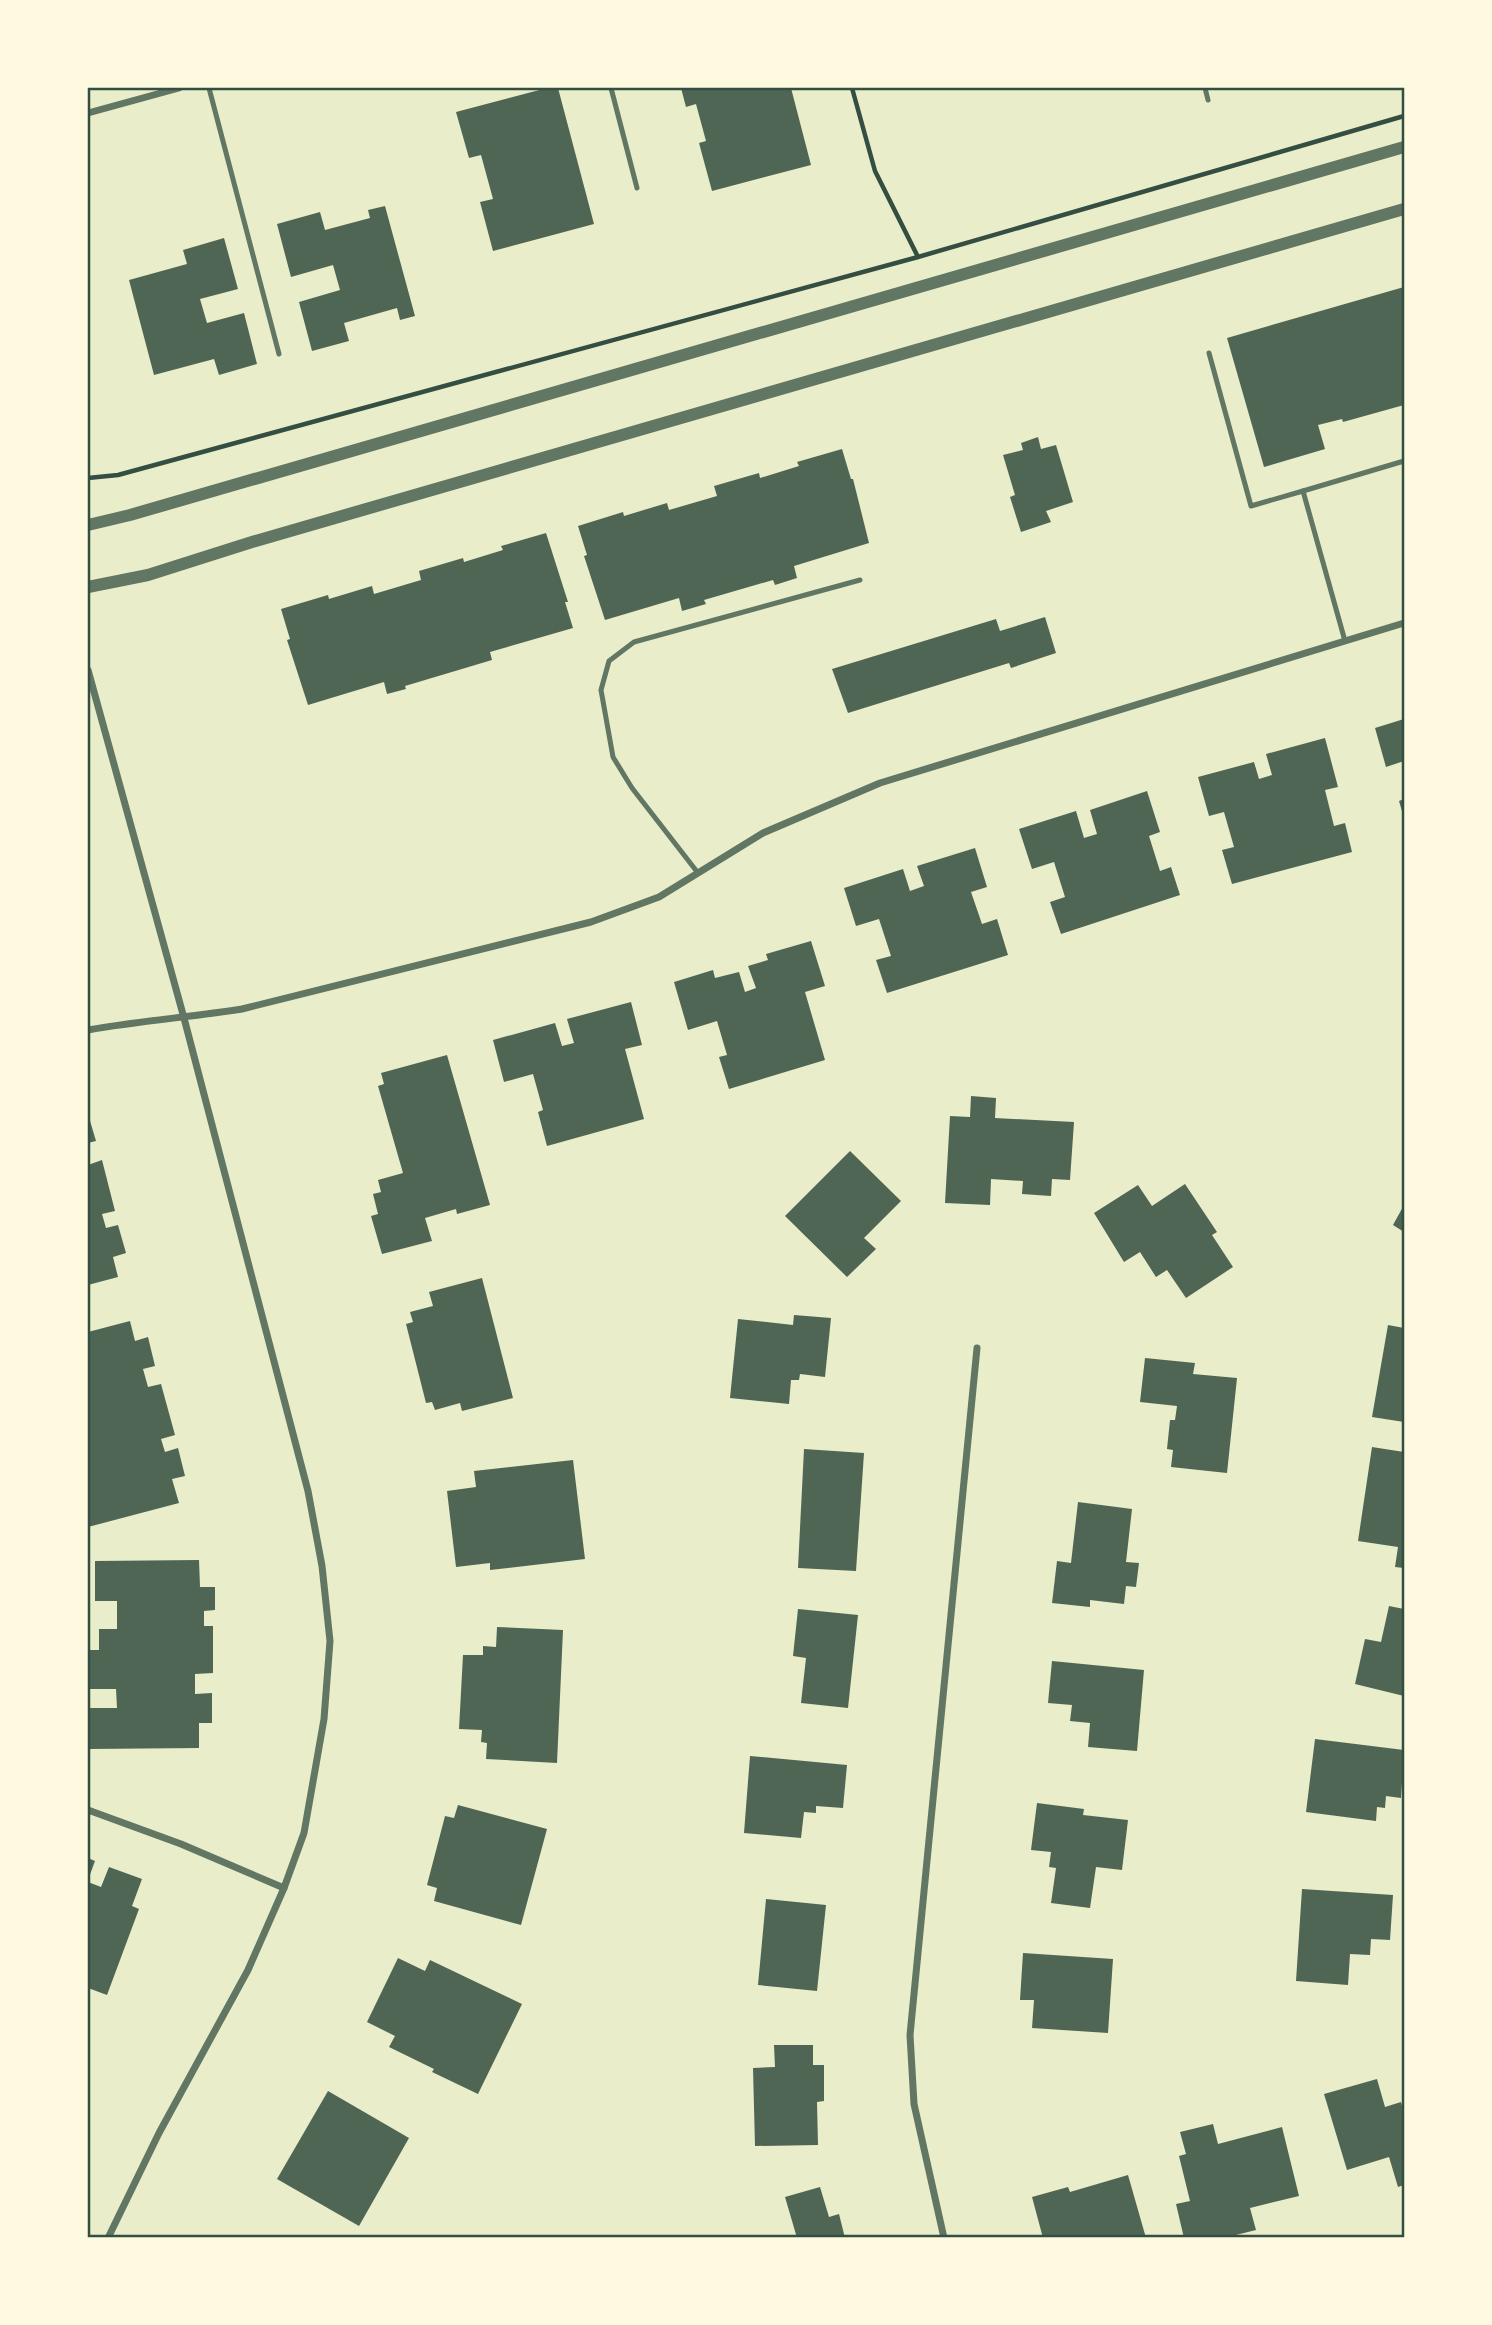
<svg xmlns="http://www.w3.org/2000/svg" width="1492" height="2325" viewBox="0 0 1492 2325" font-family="'Sofia Sans Condensed',sans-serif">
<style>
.building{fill:#4f6655}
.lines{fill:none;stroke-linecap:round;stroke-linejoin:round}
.path{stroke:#344e41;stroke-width:4.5}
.service{stroke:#617663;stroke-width:5}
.minor{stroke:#617663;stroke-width:7}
.tertiary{stroke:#617663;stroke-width:12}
.neatline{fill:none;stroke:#344e41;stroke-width:2.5}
</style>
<rect width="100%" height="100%" fill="#e9edc9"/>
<!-- building -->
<g class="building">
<polygon points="547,88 558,88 594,224 493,251 480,202 493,199 481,155 469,158 456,112"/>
<polygon points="681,88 791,88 811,165 712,191 699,143 706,141 696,104 686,107"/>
<polygon points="385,206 415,316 400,320 397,308 344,323 349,341 312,351 299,302 340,290 333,265 291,277 277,224 320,212 325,230 370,218 368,210"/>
<polygon points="224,238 238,289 200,299 207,323 244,313 257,364 219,375 214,359 154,375 129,280 187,264 183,250"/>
<polygon points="1404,287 1404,405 1343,422 1342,419 1318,425 1325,449 1264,467 1227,338"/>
<polygon points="1038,437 1041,449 1056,445 1073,502 1046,511 1051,522 1021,532 1010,497 1015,495 1003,455 1023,450 1021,443"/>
<polygon points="842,449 851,479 853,479 869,543 794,566 797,578 775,585 773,580 704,600 706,604 682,611 679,598 605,620 584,556 587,555 578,526 623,512 624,516 667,503 669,510 717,496 714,486 759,473 760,478 799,466 797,462"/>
<polygon points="546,533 568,602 565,602 573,628 490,652 492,660 405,686 406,689 387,694 384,682 308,705 287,640 290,639 281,609 328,595 329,599 372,586 374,594 421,580 419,571 463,558 464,562 503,550 501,546"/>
<polygon points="1045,617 1056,653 1011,668 1009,663 848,713 832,669 996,619 1000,631"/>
<polygon points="1404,719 1404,761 1386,767 1375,728"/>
<polygon points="1325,738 1338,787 1325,790 1334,826 1345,823 1352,852 1232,884 1222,850 1234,847 1224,812 1209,816 1198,777 1254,762 1259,779 1272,775 1266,754"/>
<polygon points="1147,791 1160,832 1149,836 1160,871 1171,867 1180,895 1061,934 1050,902 1065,897 1054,862 1032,869 1019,829 1076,811 1084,838 1097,834 1090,810"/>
<polygon points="1404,799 1404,818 1399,801"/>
<polygon points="975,848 987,887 971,892 982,924 997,919 1008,955 887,993 876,960 891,956 879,919 856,926 844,888 903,869 910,891 924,886 917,866"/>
<polygon points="811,941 825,986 805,992 825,1060 729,1089 719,1057 727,1055 717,1021 688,1030 674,982 713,970 715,978 739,972 745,992 756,988 748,966 768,960 766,954"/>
<polygon points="631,1002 642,1045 625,1049 644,1119 547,1146 538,1112 543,1110 533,1074 504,1082 493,1040 555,1023 562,1046 574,1043 567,1019"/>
<polygon points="447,1055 490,1205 457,1214 456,1209 425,1218 432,1241 382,1254 371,1216 378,1214 373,1194 381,1192 378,1180 403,1173 378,1086 384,1084 381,1073"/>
<polygon points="971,1096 996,1098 995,1118 1074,1122 1070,1180 1052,1179 1051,1196 1022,1194 1023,1181 991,1179 990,1205 945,1203 950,1116 970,1117"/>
<polygon points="88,1114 96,1141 88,1143"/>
<polygon points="850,1151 901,1201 864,1238 876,1249 847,1277 785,1216"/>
<polygon points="102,1160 115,1211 102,1214 106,1228 118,1225 126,1253 113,1257 118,1277 88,1285 88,1165"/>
<polygon points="1185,1184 1217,1232 1212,1235 1233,1267 1186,1298 1167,1270 1156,1277 1140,1252 1124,1262 1094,1213 1138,1185 1152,1206"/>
<polygon points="1404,1205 1404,1232 1393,1225"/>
<polygon points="482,1278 513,1398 462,1411 460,1403 435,1410 432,1402 426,1403 406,1324 413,1322 410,1312 433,1306 429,1292"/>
<polygon points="794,1315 831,1318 825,1377 800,1374 799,1380 791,1380 789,1404 730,1398 738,1319 793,1325"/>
<polygon points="130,1321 135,1341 148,1337 155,1366 143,1369 148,1387 161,1384 175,1435 161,1439 165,1452 178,1448 185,1476 172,1479 179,1503 88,1527 89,1484 88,1332"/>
<polygon points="1388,1325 1404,1328 1404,1422 1372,1417"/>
<polygon points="1145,1358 1195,1363 1193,1374 1237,1378 1227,1473 1171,1467 1173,1450 1167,1449 1170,1420 1175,1420 1177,1406 1140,1402"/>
<polygon points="1372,1447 1404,1452 1404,1568 1395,1567 1398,1547 1358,1541"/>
<polygon points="804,1449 864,1453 856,1571 798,1568"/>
<polygon points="573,1460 585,1559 490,1570 490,1563 456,1567 447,1491 476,1487 474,1471"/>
<polygon points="1078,1502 1132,1509 1126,1562 1139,1563 1136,1587 1126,1586 1124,1604 1090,1600 1090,1607 1052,1603 1057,1561 1071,1563"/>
<polygon points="199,1560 200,1587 215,1587 215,1610 204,1611 204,1626 213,1626 213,1673 195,1674 195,1694 212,1693 212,1723 199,1723 199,1748 89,1749 88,1708 117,1708 116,1689 88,1689 88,1650 99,1650 99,1629 117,1629 117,1601 95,1601 95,1561"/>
<polygon points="1389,1606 1404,1609 1404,1696 1355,1684 1365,1639 1381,1642"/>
<polygon points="798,1609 858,1615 848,1708 801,1703 806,1658 793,1656"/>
<polygon points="497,1627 563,1630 557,1763 486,1759 487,1743 481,1742 482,1730 459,1729 463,1655 483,1655 483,1646 496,1647"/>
<polygon points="1052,1661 1144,1670 1137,1751 1088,1747 1090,1723 1070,1721 1072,1705 1048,1703"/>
<polygon points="1315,1739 1404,1750 1401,1798 1386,1796 1385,1808 1377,1807 1376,1821 1306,1812"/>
<polygon points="750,1756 847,1765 843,1808 816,1806 816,1813 804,1812 801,1838 744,1833"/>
<polygon points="1037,1803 1084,1809 1083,1815 1128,1820 1122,1870 1096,1867 1090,1908 1051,1903 1056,1868 1049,1867 1051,1852 1031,1850"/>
<polygon points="458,1805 547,1829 521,1925 434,1901 437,1888 427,1885 445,1816 454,1818"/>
<polygon points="88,1858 95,1861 88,1880"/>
<polygon points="109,1867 142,1879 132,1906 139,1909 107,1995 88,1988 88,1882 101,1887"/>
<polygon points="1302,1889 1393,1895 1390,1940 1371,1939 1370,1955 1350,1954 1348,1985 1296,1981"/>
<polygon points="766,1899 826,1905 817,1991 758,1985"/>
<polygon points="1023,1953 1113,1959 1108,2033 1032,2028 1034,2000 1020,2000"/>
<polygon points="398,1958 425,1971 430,1960 522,2004 478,2094 432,2072 434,2069 389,2047 395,2036 367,2022"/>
<polygon points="774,2045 813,2045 813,2065 824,2065 824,2101 817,2102 818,2145 755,2146 753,2068 775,2067"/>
<polygon points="1377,2079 1385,2107 1401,2102 1404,2113 1404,2185 1398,2187 1389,2157 1347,2170 1324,2094"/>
<polygon points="328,2091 409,2138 359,2226 277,2179"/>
<polygon points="1213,2124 1218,2144 1282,2127 1299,2196 1250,2208 1256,2230 1224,2238 1184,2238 1176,2204 1190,2201 1179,2156 1186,2154 1180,2132"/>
<polygon points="1128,2175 1146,2238 1043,2238 1032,2197 1068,2187 1070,2192"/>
<polygon points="820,2187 829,2217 839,2214 845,2238 797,2238 785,2197"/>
</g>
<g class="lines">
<!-- path -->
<g class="path">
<polyline points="852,88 875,171 918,257"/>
<polyline points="88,478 118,475 918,257 1404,116"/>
</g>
<!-- service -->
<g class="service">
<polyline points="209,88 279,354"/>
<polyline points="611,88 637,188"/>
<polyline points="1205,88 1208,100"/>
<polyline points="1209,353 1251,506 1303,491"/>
<polyline points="1345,641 1303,491 1404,461"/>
<polyline points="698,873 632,788 613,757 601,690 609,661 634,642 860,580"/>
</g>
<!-- minor -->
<g class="minor">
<polyline points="88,113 179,88"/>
<polyline points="88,670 184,1018 308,1491 322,1566 330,1641 324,1719 304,1833 284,1888 248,1970 159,2133 108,2238"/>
<path d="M88 1030C139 1021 191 1017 242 1009L591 922 659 897 763 833 880 783 1404 623"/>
<polyline points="88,1810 181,1844 284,1888"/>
<polyline points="944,2238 914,2104 910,2035 977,1348"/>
</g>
<!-- tertiary -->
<g class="tertiary">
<polyline points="88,525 130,515 1404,147"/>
<polyline points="88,587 148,575 252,542 1404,209"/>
</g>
</g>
<!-- border -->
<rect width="1492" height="2325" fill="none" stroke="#fefae0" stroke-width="178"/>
<rect x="89" y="89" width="1314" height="2147" class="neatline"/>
</svg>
